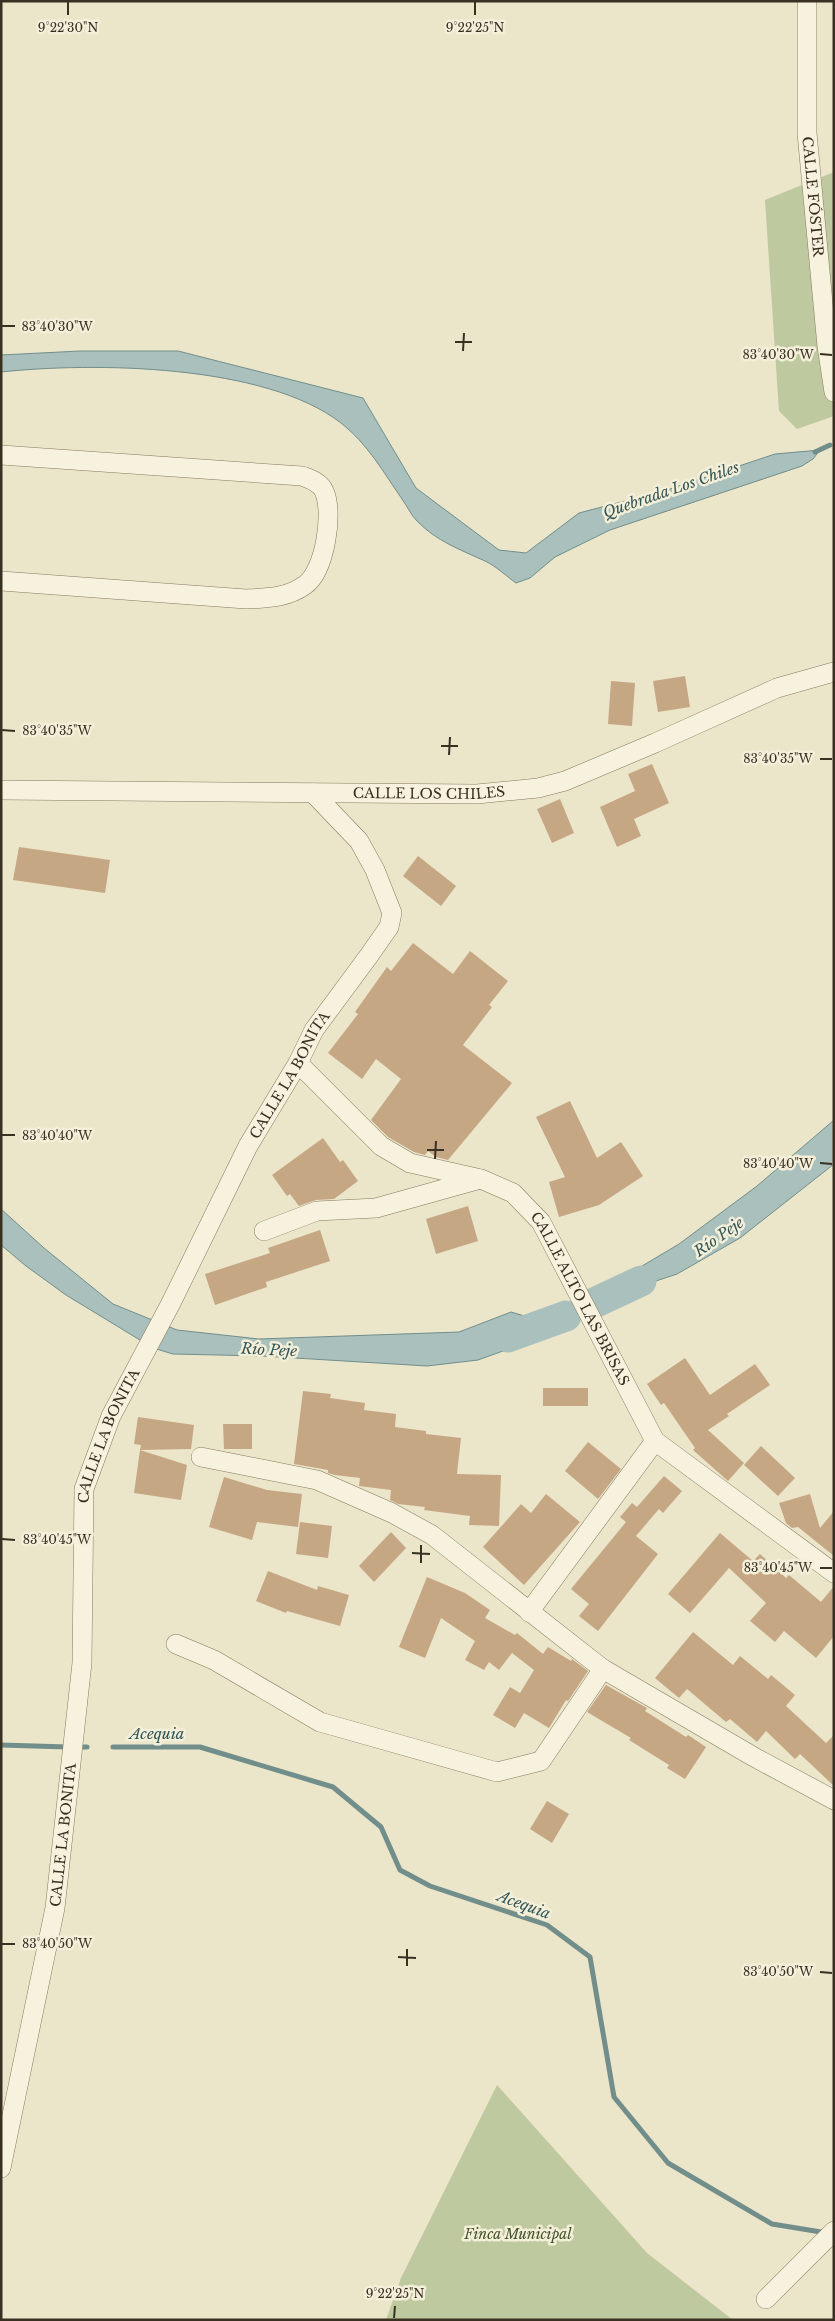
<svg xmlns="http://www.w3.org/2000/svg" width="835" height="2321" viewBox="0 0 835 2321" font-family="'Libre Baskerville',serif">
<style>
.green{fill:#bfc99f}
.water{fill:#aac0bc;stroke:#718e8b}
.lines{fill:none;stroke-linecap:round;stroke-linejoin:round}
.stream{stroke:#718e8b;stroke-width:5}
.river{stroke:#aac0bc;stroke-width:31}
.building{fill:#c6a784}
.minor-casing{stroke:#877960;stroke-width:20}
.minor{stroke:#f7f2dd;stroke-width:19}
.ticks{fill:none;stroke:#393022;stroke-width:2}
.labels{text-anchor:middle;stroke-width:5;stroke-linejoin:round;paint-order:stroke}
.street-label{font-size:14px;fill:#393022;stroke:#f3efd9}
.park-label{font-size:14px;font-style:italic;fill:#44532a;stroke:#f3efd9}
.water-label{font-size:15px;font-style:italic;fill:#335557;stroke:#f3efd9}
.ticks-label{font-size:12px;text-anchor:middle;fill:#393022;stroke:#f3efd9;stroke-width:5;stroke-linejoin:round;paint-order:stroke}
</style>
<rect width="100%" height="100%" fill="#ebe5ca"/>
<!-- green -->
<g class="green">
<polygon points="834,172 834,416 797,429 779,411 765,200"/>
<polygon points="497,2085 647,2253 733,2320 386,2320 401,2278"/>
</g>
<!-- water -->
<g class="water">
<path d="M80 351H178L363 398 416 488 499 550 526 553 579 513 667 490 775 454 820 450 813 459 802 466 610 530 555 557 530 578 516 583C506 576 496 566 485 561 461 550 436 541 417 521 411 515 407 506 402 499 384 473 367 443 341 423 265 364 94 362 1 372V355Z"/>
<polygon points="834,1120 834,1164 740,1238 677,1274 602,1299 627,1275 679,1244 757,1186"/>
<polygon points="1,1209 44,1248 113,1304 177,1330 259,1339 459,1332 511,1312 548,1323 542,1337 478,1360 427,1366 262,1356 173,1354 153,1348 66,1295 26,1266 1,1245"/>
</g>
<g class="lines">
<!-- stream -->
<g class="stream">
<polyline points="815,452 830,445"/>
<polyline points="1,1745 68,1747"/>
<polyline points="77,1747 87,1747"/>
<polyline points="113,1747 200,1747 333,1787 381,1827 400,1870 430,1886 547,1925 590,1957 614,2097 668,2163 772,2224 821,2232 826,2230"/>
</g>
<!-- river -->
<g class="river">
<polyline points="592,1304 641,1281"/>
<polyline points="508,1337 566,1316"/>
</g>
</g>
<!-- building -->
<g class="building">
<polygon points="685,676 690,707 658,712 653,681"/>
<polygon points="611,681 635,683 632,726 608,724"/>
<polygon points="652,764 669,803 634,819 641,836 617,847 600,807 635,791 628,774"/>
<polygon points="560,799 574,833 552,843 537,809"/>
<polygon points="19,847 110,860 105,893 13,880"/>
<polygon points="418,856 456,886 441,906 403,876"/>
<polygon points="413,943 453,974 470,951 508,981 489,1005 492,1007 463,1045 512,1083 448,1160 436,1157 428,1151 425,1155 414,1152 388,1137 371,1120 401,1079 376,1059 362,1079 328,1053 358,1014 355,1012 387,967 391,971"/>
<polygon points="570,1101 597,1158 621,1142 643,1176 599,1205 559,1217 549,1182 565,1177 536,1117"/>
<polygon points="323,1138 340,1162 343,1160 358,1181 334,1199 316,1200 299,1206 290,1194 287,1196 272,1175"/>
<polygon points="468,1206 478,1241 436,1254 426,1219"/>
<polygon points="320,1230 330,1261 266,1282 267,1287 215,1305 205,1274 270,1253 268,1248"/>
<polygon points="685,1358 710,1395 755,1364 770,1385 727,1414 729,1416 708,1430 744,1463 728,1481 693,1450 695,1448 664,1403 661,1405 647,1384"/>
<rect x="543" y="1388" width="45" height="18"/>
<polygon points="303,1391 331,1394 330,1398 365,1403 364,1410 396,1414 395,1427 426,1431 426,1434 461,1438 457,1474 501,1475 499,1526 469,1525 470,1516 424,1510 425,1507 398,1504 390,1500 391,1490 359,1486 360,1478 335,1475 328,1473 328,1470 294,1464"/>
<polygon points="138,1417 194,1425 191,1449 140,1450 141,1445 134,1444"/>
<polygon points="223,1424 252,1424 252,1449 224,1449"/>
<polygon points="588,1442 621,1469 598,1499 565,1471"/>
<polygon points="761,1446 795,1478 778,1496 744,1465"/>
<polygon points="140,1450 187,1465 181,1500 134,1493"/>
<polygon points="664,1476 682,1491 663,1513 659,1509 636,1536 658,1554 598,1631 579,1616 589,1604 571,1589 626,1522 620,1517 632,1503 637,1507"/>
<polygon points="224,1477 267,1490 302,1494 298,1527 257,1522 252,1540 209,1527"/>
<polygon points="546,1494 580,1522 524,1585 483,1547 521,1504 531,1513"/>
<polygon points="810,1494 820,1528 834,1511 834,1556 798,1527 792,1528 786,1523 779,1503"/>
<polygon points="300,1522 332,1526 328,1558 296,1554"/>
<polygon points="391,1532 406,1548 374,1582 359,1566"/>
<polygon points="720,1533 753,1561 760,1554 786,1578 789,1575 821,1602 834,1586 834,1636 816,1658 784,1631 775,1642 750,1621 766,1603 729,1568 690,1613 668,1594"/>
<polygon points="268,1571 317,1590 318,1586 349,1595 340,1626 287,1611 286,1613 256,1601"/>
<polygon points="427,1577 465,1593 490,1610 485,1618 515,1635 517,1633 543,1654 548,1647 571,1661 572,1659 588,1671 568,1701 566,1700 549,1728 524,1713 515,1728 493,1715 510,1687 520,1693 534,1670 512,1653 499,1670 489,1662 484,1670 465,1660 475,1641 441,1618 425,1658 399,1647"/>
<polygon points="693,1632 733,1665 740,1656 768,1679 771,1675 795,1695 786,1706 826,1743 834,1735 834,1786 800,1754 795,1759 766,1731 757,1742 730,1719 726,1722 687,1689 679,1698 655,1678"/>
<polygon points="606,1685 647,1708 645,1711 686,1737 688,1735 706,1747 685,1779 667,1768 669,1765 629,1740 631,1738 587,1712"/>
<polygon points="547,1801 569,1814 552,1843 530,1829"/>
</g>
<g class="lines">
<defs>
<g id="minor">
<path id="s1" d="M807 1V133L827 346 834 392"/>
<path d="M1 455 302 476C310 479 320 482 324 491 334 512 325 571 305 585 287 598 267 598 246 599L1 581"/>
<path id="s2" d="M1 790 477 794 538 788 565 781 655 743 777 688 834 672"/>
<path id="s3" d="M298 1063 381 1146 410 1163 481 1179 513 1193 541 1222 655 1441 834 1573"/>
<polyline points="264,1231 317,1211 376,1208 480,1179"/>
<polyline points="201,1457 317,1480 392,1513 432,1535 603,1669 754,1757 834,1800"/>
<polyline points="529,1612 655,1441"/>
<polyline points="176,1644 214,1660 320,1722 497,1772 541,1761 603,1669"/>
<path id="s4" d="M1 2168 55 1908 82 1663 84 1489 111 1416 171 1303 248 1146 298 1063 314 1030 368 957 389 927 392 913 375 870 359 841 313 793"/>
<polyline points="766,2299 834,2231"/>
</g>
</defs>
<!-- minor casing -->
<use href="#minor" class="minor-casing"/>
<!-- minor -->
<use href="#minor" class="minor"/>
</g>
<!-- ticks -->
<path class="ticks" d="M68 15V2M475 15V2M2 326H15M455 342H472M463 351 464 333M820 354 832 355M2 730 15 731M441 746H458M449 755 450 737M820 759H832M2 1135H15M427 1150H444M435 1159 436 1141M820 1163 832 1164M2 1539 15 1540M412 1553 430 1554M421 1563V1545M820 1568H832M2 1944H15M398 1957 416 1958M407 1966V1949M820 1972 832 1973M394 2318 395 2306"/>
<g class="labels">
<!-- street labels -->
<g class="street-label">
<text dy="5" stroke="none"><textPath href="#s1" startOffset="196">CALLE FÓSTER</textPath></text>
<text dy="5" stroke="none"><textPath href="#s2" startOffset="428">CALLE LOS CHILES</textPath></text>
<text dy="5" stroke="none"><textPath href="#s4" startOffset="1149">CALLE LA BONITA</textPath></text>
<text dy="5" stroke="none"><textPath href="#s3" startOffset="385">CALLE ALTO LAS BRISAS</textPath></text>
<text dy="5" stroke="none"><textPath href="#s4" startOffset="744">CALLE LA BONITA</textPath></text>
<text dy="5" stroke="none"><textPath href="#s4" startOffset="339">CALLE LA BONITA</textPath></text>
</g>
<!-- park labels -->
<g class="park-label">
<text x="518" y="2239">Finca Municipal</text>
</g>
<!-- water labels -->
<g class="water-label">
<text transform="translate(671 490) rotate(-19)" y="5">Quebrada Los Chiles</text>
<text transform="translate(719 1237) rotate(-35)" y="5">Río Peje</text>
<text transform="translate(269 1350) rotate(3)" y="5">Río Peje</text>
<text x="157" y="1739">Acequia</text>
<text transform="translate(524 1905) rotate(20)" y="5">Acequia</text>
</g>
</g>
<g class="ticks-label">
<text x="68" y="32">9°22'30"N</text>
<text x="475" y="32">9°22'25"N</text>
<text x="57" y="331">83°40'30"W</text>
<text x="778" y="359">83°40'30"W</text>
<text x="57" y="735">83°40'35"W</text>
<text x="778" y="763">83°40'35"W</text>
<text x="57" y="1140">83°40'40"W</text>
<text x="778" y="1168">83°40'40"W</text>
<text x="57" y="1544">83°40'45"W</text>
<text x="778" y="1572">83°40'45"W</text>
<text x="57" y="1948">83°40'50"W</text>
<text x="778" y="1976">83°40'50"W</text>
<text x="395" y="2298">9°22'25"N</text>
</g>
<!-- border -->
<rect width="835" height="2321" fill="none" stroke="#393022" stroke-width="5"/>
</svg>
